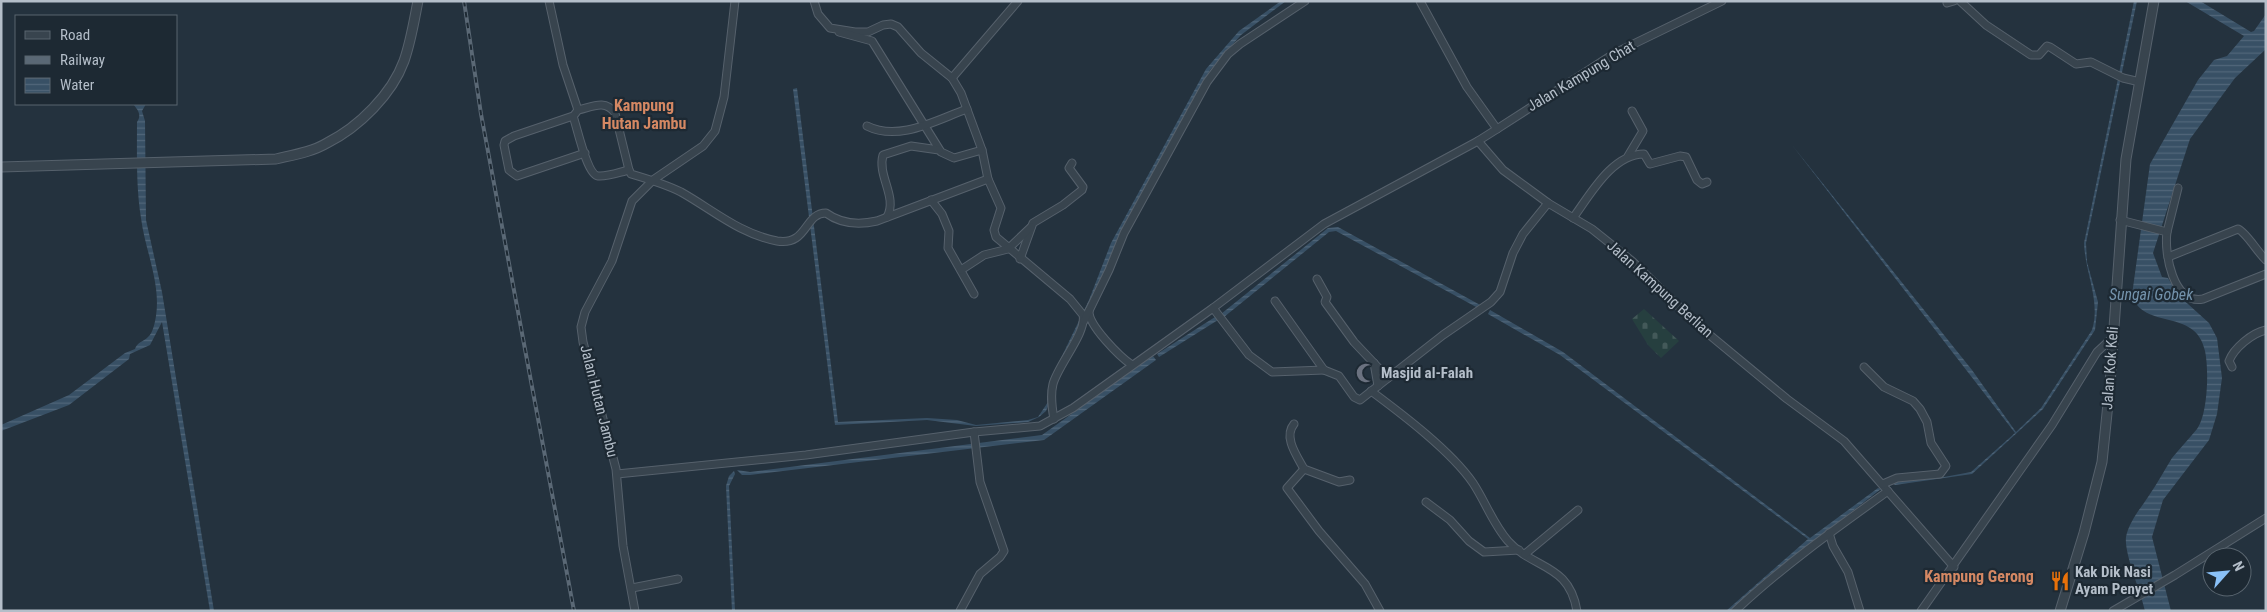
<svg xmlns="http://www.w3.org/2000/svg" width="2267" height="612" viewBox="0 0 2267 612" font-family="'Roboto Condensed',sans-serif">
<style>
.cemetery{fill:url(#cemetery-stones)}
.water{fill:url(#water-rules)}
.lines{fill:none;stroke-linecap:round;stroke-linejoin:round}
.minor-casing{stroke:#56616c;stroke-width:9}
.tertiary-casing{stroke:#56616c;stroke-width:11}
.minor{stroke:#38444e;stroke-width:7}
.tertiary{stroke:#38444e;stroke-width:9}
.rail-casing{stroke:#5a6875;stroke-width:4}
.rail{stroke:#1d2933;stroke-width:2;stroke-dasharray:5.5;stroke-linecap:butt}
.labels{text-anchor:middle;stroke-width:4.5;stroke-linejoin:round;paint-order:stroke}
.street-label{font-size:15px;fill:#b4bec9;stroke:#1d2933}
.poi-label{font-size:15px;font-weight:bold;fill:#b4bec9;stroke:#1d2933;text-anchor:start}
.neighbourhood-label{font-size:16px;font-weight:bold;fill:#d58863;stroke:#1d2933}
.water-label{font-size:16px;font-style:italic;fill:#7493ac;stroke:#1d2933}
</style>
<defs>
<pattern id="cemetery-stones" width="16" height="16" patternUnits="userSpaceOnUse" patternTransform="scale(1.25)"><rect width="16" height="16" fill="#263f3f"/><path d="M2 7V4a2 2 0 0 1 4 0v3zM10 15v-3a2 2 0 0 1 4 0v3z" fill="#435959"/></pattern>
<pattern id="water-rules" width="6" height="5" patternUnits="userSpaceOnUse" patternTransform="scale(1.25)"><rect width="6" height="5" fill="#385065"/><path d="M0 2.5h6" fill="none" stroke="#52677a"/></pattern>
</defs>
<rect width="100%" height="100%" fill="#24323e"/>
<!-- cemetery -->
<polygon class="cemetery" points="1644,309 1679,341 1661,358 1648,345 1632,319"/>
<!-- water -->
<g class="water">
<polygon points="1281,1 1286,1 1241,35 1210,70 1117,241 1106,274 1059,364 1049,404 1046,411 1039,417 1028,422 976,426 927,420 835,425 793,89 797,88 838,422 927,418 957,420 976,425 1028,420 1038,417 1048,402 1049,383 1089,300 1111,243 1206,69 1239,31"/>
<path d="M2134 1H2137L2086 243 2087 262 2098 302 2095 330 2043 409 1972 474 1895 485 1892 483 1894 481 1944 477 1971 472 2015 433 1792 145 1972 370 2016 432 2041 408 2092 330C2101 301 2085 273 2084 243Z"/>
<path d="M2185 1H2200L2251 32 2254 31 2266 14V49L2235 78 2190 139 2153 253 2162 277 2168 278 2178 295 2209 323 2217 338 2222 378 2217 414 2209 440 2163 500 2152 537 2171 611H2145C2141 592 2124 554 2126 537 2129 522 2140 509 2148 497 2157 484 2164 471 2172 458 2180 448 2189 439 2197 429 2208 414 2209 369 2205 351 2196 307 2143 331 2132 295L2150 164 2198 80 2214 60 2227 56 2244 36Z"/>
<path d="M133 104H146L142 111 145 121 146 220 162 292 214 611H210L162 322 150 345 130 354 129 359 69 405 1 431V425L69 395 125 353 135 349C137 342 143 342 148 337 153 333 155 322 156 316 161 283 145 250 141 218 136 187 137 154 137 122 142 115 138 110 133 104Z"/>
<polygon points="1338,227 1482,306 1478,308 1336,231 1329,232 1224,317 1221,314 1328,228"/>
<polygon points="1490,310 1563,352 1810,538 1878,488 1881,489 1767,577 1731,611 1726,611 1808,539 1560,355 1488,314"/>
<polygon points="1215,317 1218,320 1159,357 1157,354"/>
<polygon points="1153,356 1156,360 1044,440 750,475 742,475 737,470 750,472 1042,435"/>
<polygon points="734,471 735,474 729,486 735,611 732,611 726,486 729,476"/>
</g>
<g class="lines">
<defs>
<g id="minor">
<polyline points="549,1 563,65 578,110"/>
<path d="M814 1 818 14 830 28 855 32H868L883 25 891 24 898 27 921 53 952 78 961 93 982 150 988 179 1001 208 994 230 996 237 1070 299 1083 315C1087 332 1058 365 1053 384 1050 396 1052 408 1054 419"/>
<polyline points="1420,1 1467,87 1497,129 1478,141 1503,170 1548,203 1592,229 1632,261 1700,327 1787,399 1844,441 1954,567"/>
<polyline points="1960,1 1986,25 2031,55 2039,55 2047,46 2050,47 2076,64 2091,62 2123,78 2140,82"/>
<polyline points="1947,3 1954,1"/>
<polyline points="839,32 872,41 941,152 954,158 982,150"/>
<polyline points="952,78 1018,1"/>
<path d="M575 114 578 110C592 107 605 99 615 113L629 170"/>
<path d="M867 126C899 142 936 120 967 109"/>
<polyline points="1497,129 1615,53 1722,1"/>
<path d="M585 153 517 176 509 170 504 145 505 141 514 136 573 116C577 127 587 175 598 176 607 177 620 172 629 170L631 174C648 179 665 184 681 192 713 210 740 234 777 241 808 246 804 213 826 213 841 224 859 225 877 221L988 179"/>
<polyline points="1628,156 1643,131 1632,111"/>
<polyline points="931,200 942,214 949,231 948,248 974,294"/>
<path d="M887 217C898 197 877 176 883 155L911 146 939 150"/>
<path d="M1573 218C1590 195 1612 154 1644 154L1650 164 1680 156 1686 157 1697 180 1702 184 1707 182"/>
<path d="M2120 220 2167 232C2164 253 2173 305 2203 299L2266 274"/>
<polyline points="2167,232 2178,188"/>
<path d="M2168 257 2238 229C2246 232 2258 253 2266 260"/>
<polyline points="1020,259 1033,223 1063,205 1082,190 1083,187 1069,168 1072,163"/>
<polyline points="961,270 984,255 1008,249 1031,227"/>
<polyline points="1317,279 1327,297 1325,302 1354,342 1388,378"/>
<polyline points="1275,301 1324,370 1339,376 1354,397 1360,400 1443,335 1491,302 1500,292 1513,253 1523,234 1548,203"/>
<polyline points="1213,308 1249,355 1272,372 1324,370"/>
<path d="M1089 311C1088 325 1120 357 1132 365"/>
<polyline points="1084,321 1109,270 1124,233 1207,82 1228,54 1240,44 1305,1"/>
<polyline points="1374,363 1378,386"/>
<polyline points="1864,367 1884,387 1913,401 1920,409 1927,422 1931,443 1946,466 1940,474 1897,478 1883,484"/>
<path d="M2232 367 2229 361C2234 348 2252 333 2266 330"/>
<path d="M1371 391C1402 414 1451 451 1473 483 1485 501 1493 524 1508 541 1534 570 1569 563 1577 611"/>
<path d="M1294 424C1283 437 1297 456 1304 469L1339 482 1350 480"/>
<polyline points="1304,469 1287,488 1319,531 1365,584 1380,611"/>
<polyline points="617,474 806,455 974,432 1040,426 1073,408 1213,308 1324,224 1478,141"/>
<polyline points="1426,502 1450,520 1469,541 1484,552 1519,550"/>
<polyline points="1829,533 1833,546 1848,572 1860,611"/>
<polyline points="1525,554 1578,510"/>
<polyline points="632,588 678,579"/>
<polyline points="635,611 623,546 616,469 583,342 581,327 585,312 612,261 632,201 653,180 703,146 715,131 724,97 735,1"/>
<polyline points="960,611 980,574 1000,557 1004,551 980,482 974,432"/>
<path d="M1735 611C1783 566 1835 529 1888 491"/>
<polyline points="1921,611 2052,425 2097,352 2112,338"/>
<polyline points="2113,611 2175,575 2266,518"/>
</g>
<g id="tertiary">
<path d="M1 167 276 159C293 155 312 152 327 143 359 127 392 94 404 61 411 41 414 21 418 1"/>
<polyline points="2060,611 2084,533 2102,462 2110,384 2126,159 2154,1"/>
</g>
</defs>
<!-- minor casing -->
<use href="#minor" class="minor-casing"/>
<!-- tertiary casing -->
<use href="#tertiary" class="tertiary-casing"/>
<!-- minor -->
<use href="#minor" class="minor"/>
<!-- tertiary -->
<use href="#tertiary" class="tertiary"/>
<defs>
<polyline id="rail" points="464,1 481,114 574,611"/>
</defs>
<!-- rail casing -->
<use href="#rail" class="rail-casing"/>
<!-- rail -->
<use href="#rail" class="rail"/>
</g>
<!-- icons -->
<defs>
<symbol id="mosque-bare" viewBox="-9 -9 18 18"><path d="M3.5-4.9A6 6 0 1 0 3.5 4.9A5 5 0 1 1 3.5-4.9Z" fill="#6b7280" stroke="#1d2933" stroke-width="2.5" paint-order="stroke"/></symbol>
<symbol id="restaurant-bare" viewBox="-9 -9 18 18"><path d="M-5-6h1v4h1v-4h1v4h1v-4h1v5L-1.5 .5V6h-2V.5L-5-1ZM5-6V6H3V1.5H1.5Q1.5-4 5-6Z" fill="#e8710a" stroke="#1d2933" stroke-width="2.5" paint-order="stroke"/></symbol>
</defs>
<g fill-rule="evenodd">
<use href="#mosque-bare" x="1352" y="359" width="28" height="28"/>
<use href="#restaurant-bare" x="2046" y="567" width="28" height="28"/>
</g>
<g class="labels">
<!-- street labels -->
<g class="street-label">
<text transform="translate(1581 76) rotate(-31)" y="5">Jalan Kampung Chat</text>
<text transform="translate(1660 289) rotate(42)" y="5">Jalan Kampung Berlian</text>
<text transform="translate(2110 368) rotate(-86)" y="5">Jalan Kok Keli</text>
<text transform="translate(599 401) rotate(76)" y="5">Jalan Hutan Jambu</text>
</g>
<!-- poi labels -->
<g class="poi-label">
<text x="1381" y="378">Masjid al-Falah</text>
<text x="2075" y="577">Kak Dik Nasi<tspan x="2075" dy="17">Ayam Penyet</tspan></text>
</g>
<!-- neighbourhood labels -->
<g class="neighbourhood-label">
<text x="644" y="111">Kampung<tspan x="644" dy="18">Hutan Jambu</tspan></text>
<text x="1979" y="582">Kampung Gerong</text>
</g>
<!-- water labels -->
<g class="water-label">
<text x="2151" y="300">Sungai Gobek</text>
</g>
</g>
<!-- border -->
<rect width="2267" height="612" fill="none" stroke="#b4bec9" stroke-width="5"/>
<!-- legend -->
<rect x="15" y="15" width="162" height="90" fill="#1d2933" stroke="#59656f"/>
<rect x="25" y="31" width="25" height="8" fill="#38444e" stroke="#59656f"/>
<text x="60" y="40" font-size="15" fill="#b4bec9">Road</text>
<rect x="25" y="56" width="25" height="8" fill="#5a6875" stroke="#59656f"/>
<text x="60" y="65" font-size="15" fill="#b4bec9">Railway</text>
<rect x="25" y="78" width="25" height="15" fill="url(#water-rules)" stroke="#59656f"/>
<text x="60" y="90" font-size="15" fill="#b4bec9">Water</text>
<!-- north arrow -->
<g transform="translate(2227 572) rotate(63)"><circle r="24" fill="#1d2933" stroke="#59656f"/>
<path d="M0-4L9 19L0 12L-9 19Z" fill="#8ac1f8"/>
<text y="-8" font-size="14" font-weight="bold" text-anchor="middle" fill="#b4bec9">N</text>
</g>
</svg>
